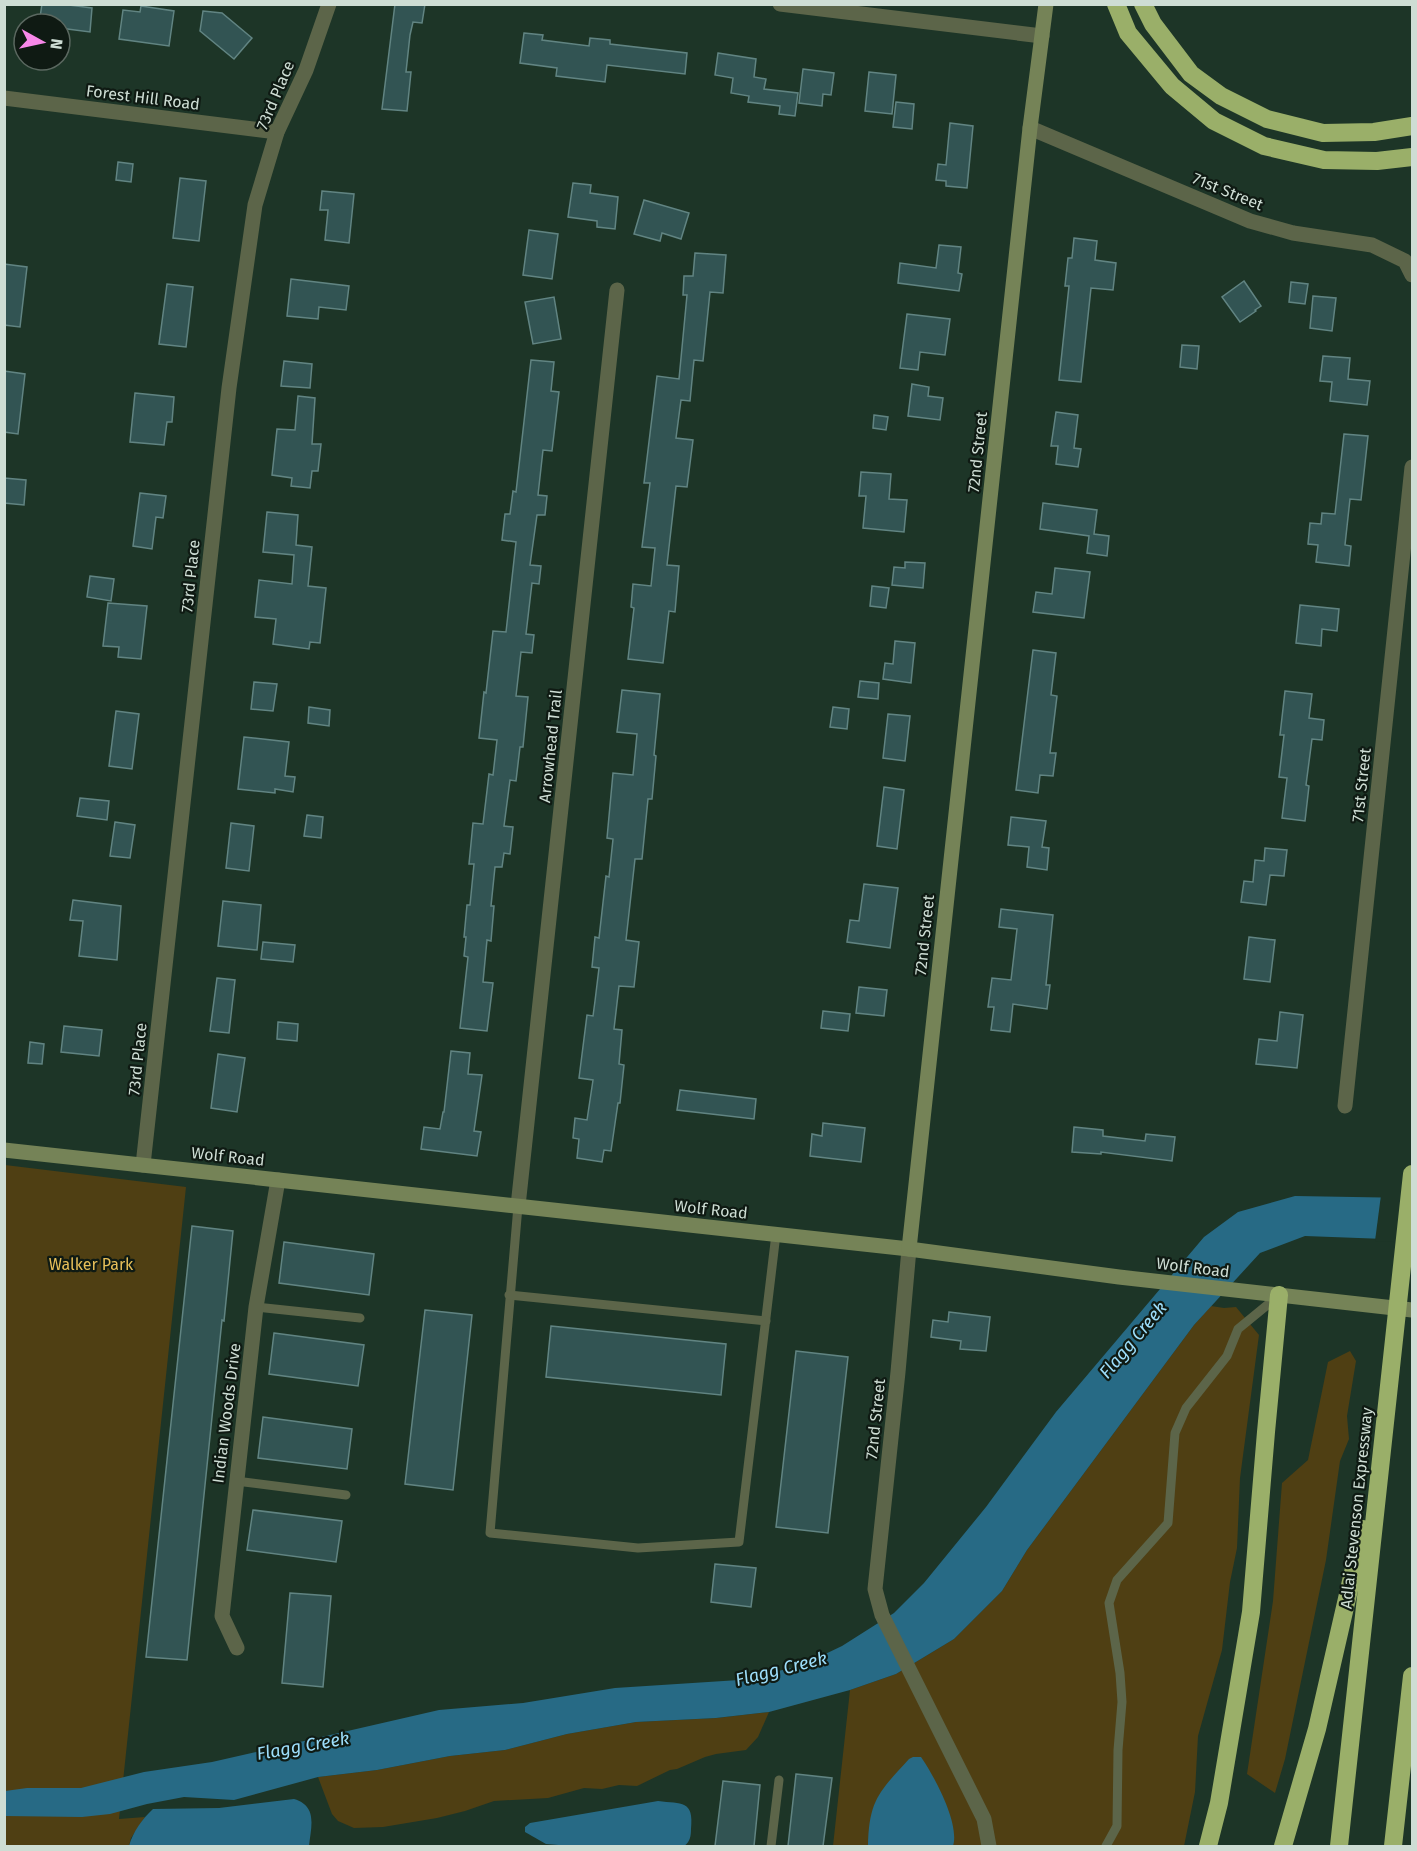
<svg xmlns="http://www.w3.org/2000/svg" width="1417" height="1851" viewBox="0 0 1417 1851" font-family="'Fira Sans',sans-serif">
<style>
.green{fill:#4f3f13}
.water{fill:#276a85}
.pier{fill:#1d3527}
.building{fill:#325453;stroke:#618482;stroke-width:1.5}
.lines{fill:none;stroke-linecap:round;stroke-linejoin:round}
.lane{stroke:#5c6549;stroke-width:9}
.street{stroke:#5c6549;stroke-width:15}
.secondary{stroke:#758357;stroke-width:15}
.highway{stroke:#9aaf69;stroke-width:18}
.labels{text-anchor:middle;stroke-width:4.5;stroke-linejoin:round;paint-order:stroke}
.street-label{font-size:16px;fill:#ceddd4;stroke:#0f1a13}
.park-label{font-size:16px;fill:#e7bf59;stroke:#0f1a13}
.water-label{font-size:18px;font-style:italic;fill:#9cddfa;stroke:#0f1a13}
</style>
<rect width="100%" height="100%" fill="#1d3527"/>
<!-- green -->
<g class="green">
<polygon points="5,1165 186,1187 119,1819 145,1817 131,1838 129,1846 5,1846"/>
<polygon points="1211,1306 1224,1308 1236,1307 1259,1335 1240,1478 1237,1548 1230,1582 1222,1650 1198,1736 1195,1792 1184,1846 833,1846 850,1690 896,1674 954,1639 1002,1591 1027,1550 1194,1325"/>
<polygon points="1350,1351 1356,1361 1347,1416 1349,1439 1340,1461 1326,1560 1285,1759 1275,1793 1247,1774 1273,1601 1282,1483 1308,1460 1328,1362"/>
<polygon points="769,1712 758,1737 746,1750 716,1754 705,1757 677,1769 670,1770 637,1786 619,1785 602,1789 584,1788 548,1798 494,1801 465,1811 437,1818 383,1827 354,1828 338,1821 332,1814 318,1777 377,1770 450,1756 505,1750 567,1734 636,1722 717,1718"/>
</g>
<!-- water -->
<g class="water">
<polygon points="1295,1196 1412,1198 1412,1240 1305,1236 1260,1253 1194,1325 1027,1550 1002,1591 954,1639 896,1674 850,1690 769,1712 716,1718 636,1722 567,1734 505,1750 450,1756 377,1770 318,1777 234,1800 184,1797 147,1804 110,1814 82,1817 5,1816 5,1791 27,1788 81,1788 144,1772 212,1762 439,1710 523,1703 615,1688 739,1680 800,1666 842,1646 894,1613 924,1583 986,1507 1056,1412 1204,1237 1238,1212"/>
<path d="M913 1757H921L923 1760C935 1778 960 1824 953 1846H868C869 1800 879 1792 909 1759Z"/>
<path d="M294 1799C318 1806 311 1827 309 1846H129C133 1832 142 1819 153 1809L219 1808Z"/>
<path d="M658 1801C682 1804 694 1800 691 1829 691 1836 690 1842 684 1846H571L546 1844 525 1832V1827L530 1823Z"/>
</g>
<!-- pier -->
<polygon class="pier" points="1381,1195 1412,1195 1412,1243 1375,1241"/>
<!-- building -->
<g class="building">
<polygon points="42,4 61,4 92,8 90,32 60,28 60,24 39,24"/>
<polygon points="395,4 425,4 422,23 413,22 410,35 406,72 411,72 407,111 382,109"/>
<polygon points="141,6 174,11 169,46 119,39 123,10 140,12"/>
<polygon points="203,11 222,13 252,38 234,59 200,31"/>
<polygon points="524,33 543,35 542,40 589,46 590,38 610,40 610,44 687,53 685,74 607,65 605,82 556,76 557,68 520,63"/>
<polygon points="718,53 756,59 754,77 766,79 764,89 798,93 795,116 779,114 780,106 748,102 749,96 731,93 733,78 715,75"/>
<polygon points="803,69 834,73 831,95 823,94 822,106 799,103"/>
<polygon points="869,72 896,75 892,114 865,111"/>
<polygon points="896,102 914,104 912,129 893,127"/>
<polygon points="950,123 973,126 967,188 946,186 946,181 936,180 938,164 946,165"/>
<polygon points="118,162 133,164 131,182 116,180"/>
<polygon points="180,178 206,181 199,241 173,238"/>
<polygon points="573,183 591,185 590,193 618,197 615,229 597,227 597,221 568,217"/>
<polygon points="322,191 354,194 349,243 325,240 328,210 320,210"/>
<polygon points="644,200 689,213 681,239 662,233 660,241 634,234"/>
<polygon points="529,230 558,234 552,279 523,275"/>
<polygon points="1074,238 1097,241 1095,260 1116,263 1113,290 1091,288 1081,382 1059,380 1069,286 1065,286 1068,258 1072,258"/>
<polygon points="939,245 961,247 958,273 962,274 959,291 898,283 900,263 936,268"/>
<polygon points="695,253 726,255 723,293 710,292 703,361 694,360 690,401 681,400 676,438 693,440 687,487 676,486 667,565 679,566 675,612 669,611 663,663 628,659 634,608 631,607 633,584 651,586 655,548 642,547 650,483 644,483 657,376 679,379 687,295 683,295 684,276 693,276"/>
<polygon points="4,264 27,267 20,327 4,325"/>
<polygon points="291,279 349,286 346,310 319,307 318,319 287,316"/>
<polygon points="1244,281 1261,306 1255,310 1256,311 1240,322 1222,297"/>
<polygon points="1291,282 1308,284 1305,304 1289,302"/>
<polygon points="167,284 193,287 186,347 159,344"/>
<polygon points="1313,296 1336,298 1332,331 1310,328"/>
<polygon points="554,297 561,339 533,344 525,302"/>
<polygon points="907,314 950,319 945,355 920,352 918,370 900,368"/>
<polygon points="1182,345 1199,346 1197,369 1180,367"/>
<polygon points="1323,356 1350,358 1348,379 1370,381 1367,405 1330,401 1332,382 1320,381"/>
<polygon points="531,360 554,362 551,391 559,392 552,451 543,450 538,495 547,496 545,515 537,515 530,565 541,566 539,584 532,583 526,634 534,635 532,653 521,652 516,696 528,697 523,747 520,747 516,781 510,780 504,826 513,827 510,854 504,853 502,867 495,867 491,906 494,906 491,941 487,940 483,982 493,983 487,1031 460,1028 468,957 464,956 466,937 464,937 467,905 470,905 474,864 469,864 473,823 483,824 489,774 493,775 497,740 479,738 484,692 486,693 493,631 506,632 516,542 502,540 505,514 510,514 513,491 516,492"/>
<polygon points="284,361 312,364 310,388 281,386"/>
<polygon points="4,371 25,374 18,434 4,432"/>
<polygon points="912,384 929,387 928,396 943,398 940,420 908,416"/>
<polygon points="135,393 174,397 172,422 167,422 164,445 130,442"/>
<polygon points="298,396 315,398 312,444 321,444 318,471 312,471 310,488 291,486 292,478 272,475 277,429 295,430"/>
<polygon points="1056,412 1078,415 1074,448 1081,449 1078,467 1056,464 1058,446 1051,446"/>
<polygon points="874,415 888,417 886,430 873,428"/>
<polygon points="1344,434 1368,436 1361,500 1350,499 1345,545 1351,546 1349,566 1316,562 1318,545 1308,544 1310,523 1321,524 1322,513 1335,514"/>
<polygon points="861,472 891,474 889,499 907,500 904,532 863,528 866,496 859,496"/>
<polygon points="4,478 26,480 24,505 4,503"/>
<polygon points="140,493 166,496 163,518 156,517 152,549 133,546"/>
<polygon points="1043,503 1097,510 1094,534 1109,536 1107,556 1087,553 1089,536 1040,529"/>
<polygon points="267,512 298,515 296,545 312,547 308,586 326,588 320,643 310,642 309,649 273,644 276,619 255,617 259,580 292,584 294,555 263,552"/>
<polygon points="905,562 925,563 923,588 892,585 894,567 905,568"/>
<polygon points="1055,568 1090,572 1084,618 1033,612 1036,592 1052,594"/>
<polygon points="90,576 114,579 111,601 87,597"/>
<polygon points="872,586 889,588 886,608 870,606"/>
<polygon points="108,603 147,606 141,659 118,657 119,647 103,646"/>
<polygon points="1300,605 1339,609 1337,631 1322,629 1321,646 1296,643"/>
<polygon points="895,641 915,643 911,683 883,679 885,663 893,664"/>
<polygon points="1033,650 1056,653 1051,695 1057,696 1050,753 1056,753 1053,776 1040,775 1038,793 1016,790"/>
<polygon points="860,681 879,683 878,699 858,697"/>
<polygon points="254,682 277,684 273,711 251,709"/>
<polygon points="622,690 660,694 654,755 656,756 652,799 648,799 642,859 635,859 626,940 639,942 634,987 619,986 614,1029 622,1030 619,1064 624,1065 620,1103 618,1103 611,1151 604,1150 602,1162 577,1158 579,1139 573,1138 575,1118 587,1120 593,1080 579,1078 587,1015 593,1016 595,1001 599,968 592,967 595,937 599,938 606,876 609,877 613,839 607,838 613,773 633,775 637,734 617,732"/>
<polygon points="1285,691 1312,694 1309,718 1324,720 1322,740 1312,739 1306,785 1309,786 1305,821 1282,818 1287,778 1279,777 1284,735 1280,735"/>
<polygon points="309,707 330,710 329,726 308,723"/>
<polygon points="833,707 849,709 847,729 830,727"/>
<polygon points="116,711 139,714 132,769 109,766"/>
<polygon points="888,714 910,716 905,761 883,758"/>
<polygon points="244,737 289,742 285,776 295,777 293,792 275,789 275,793 238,789"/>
<polygon points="884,787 904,790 897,849 877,846"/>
<polygon points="80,798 109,801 107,820 77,816"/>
<polygon points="307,815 323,817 321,838 304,836"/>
<polygon points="1011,817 1046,821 1042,847 1049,848 1047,870 1027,867 1029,847 1008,845"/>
<polygon points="115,822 135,825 130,858 110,856"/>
<polygon points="231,823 254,826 249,871 226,868"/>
<polygon points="1265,848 1287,850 1284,876 1270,875 1266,905 1241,902 1244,881 1253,882 1255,860 1264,861"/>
<polygon points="864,884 898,888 890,948 847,942 850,920 859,921"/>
<polygon points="73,900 121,906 117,960 79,956 83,921 70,920"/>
<polygon points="223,901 261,905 257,950 218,946"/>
<polygon points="1001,909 1053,915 1046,985 1050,985 1047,1009 1013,1004 1010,1032 991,1030 994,1007 988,1007 992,978 1011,980 1017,929 999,927"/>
<polygon points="1249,937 1275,940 1270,982 1244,979"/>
<polygon points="263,942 295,945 293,962 261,959"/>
<polygon points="217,978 235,980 229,1033 210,1031"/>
<polygon points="859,987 887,990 884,1016 856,1013"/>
<polygon points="823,1011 850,1014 848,1031 821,1028"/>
<polygon points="1280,1012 1303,1015 1297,1068 1256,1064 1259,1039 1277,1041"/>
<polygon points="278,1022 298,1024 297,1041 277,1039"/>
<polygon points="64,1026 102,1030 99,1056 61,1052"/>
<polygon points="30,1042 44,1044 42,1064 28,1063"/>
<polygon points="451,1051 470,1053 468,1074 482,1075 474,1131 481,1132 477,1156 421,1149 424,1127 440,1129 443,1112 444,1112"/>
<polygon points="218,1054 245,1058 237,1112 211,1108"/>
<polygon points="680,1090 756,1099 754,1119 677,1110"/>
<polygon points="823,1123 865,1128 861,1162 810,1156 812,1134 822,1136"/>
<polygon points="1074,1127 1103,1130 1103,1136 1145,1141 1146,1134 1175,1137 1172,1161 1101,1152 1101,1154 1072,1152"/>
<polygon points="192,1226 233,1231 224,1321 222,1320 187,1660 146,1657"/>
<polygon points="284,1242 374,1254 369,1295 279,1283"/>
<polygon points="425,1310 472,1315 453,1490 405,1484"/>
<polygon points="949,1312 990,1317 986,1351 960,1349 961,1341 931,1337 933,1320 948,1322"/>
<polygon points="551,1326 726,1344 721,1395 546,1377"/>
<polygon points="274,1333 364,1345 358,1386 269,1374"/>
<polygon points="796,1351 848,1357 828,1533 776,1527"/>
<polygon points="263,1417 352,1429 347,1469 258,1458"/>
<polygon points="253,1510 342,1521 336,1562 247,1550"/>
<polygon points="715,1564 756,1568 751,1607 711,1602"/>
<polygon points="290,1593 331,1596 323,1687 282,1683"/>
<polygon points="796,1774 832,1778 823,1846 788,1846"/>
<polygon points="723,1781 760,1785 754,1846 715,1846"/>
</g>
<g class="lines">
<!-- lane -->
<g class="lane">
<polyline points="518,1206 490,1533 638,1548 739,1542 776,1234"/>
<polyline points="509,1295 766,1321"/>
<polyline points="256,1307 360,1318"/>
<polyline points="236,1481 346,1495"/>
<polyline points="771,1846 779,1780"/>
<polyline points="1106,1846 1117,1826 1118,1750 1122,1702 1120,1673 1109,1603 1117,1580 1168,1523 1175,1433 1186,1408 1227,1356 1238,1329 1277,1297"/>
</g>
<!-- street -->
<g class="street">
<polyline points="780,4 1042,36"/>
<polyline points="4,98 277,132"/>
<polyline points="1030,128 1250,221 1293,233 1372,245 1405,261 1412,275"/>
<polyline points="1345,1106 1412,467"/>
<polyline points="143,1165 229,388 255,205 277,132 306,70 329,4"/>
<polyline points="518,1206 617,290"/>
<polyline points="909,1249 898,1372 875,1589 882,1615 984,1819 989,1846"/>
<polyline points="237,1648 222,1616 256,1307 278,1180"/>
</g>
<!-- secondary -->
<g class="secondary">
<polyline points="4,1150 909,1249 1119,1277 1412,1310"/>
<polyline points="909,1249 1030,128 1046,4"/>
</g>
<!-- highway -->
<g class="highway">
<polyline points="1116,4 1128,33 1172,86 1214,121 1264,146 1324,160 1377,161 1412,157"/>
<polyline points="1143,4 1153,24 1191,74 1221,96 1267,119 1323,133 1374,132 1412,126"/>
<polyline points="1208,1846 1219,1803 1251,1612 1266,1432 1279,1295"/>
<polyline points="1283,1846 1317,1729 1363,1529"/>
<polyline points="1339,1846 1412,1174"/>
<polyline points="1393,1846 1412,1676"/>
</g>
</g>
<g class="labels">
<!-- street labels -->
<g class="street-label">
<text transform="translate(275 95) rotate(-67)" y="6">73rd Place</text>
<text transform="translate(143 97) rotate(7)" y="6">Forest Hill Road</text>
<text transform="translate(1228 191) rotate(22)" y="6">71st Street</text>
<text transform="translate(977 452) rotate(-84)" y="6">72nd Street</text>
<text transform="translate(190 576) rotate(-84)" y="6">73rd Place</text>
<text transform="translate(550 746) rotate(-84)" y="6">Arrowhead Trail</text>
<text transform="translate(1361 785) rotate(-84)" y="6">71st Street</text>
<text transform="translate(924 935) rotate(-84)" y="6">72nd Street</text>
<text transform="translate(137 1059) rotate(-84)" y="6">73rd Place</text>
<text transform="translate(228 1156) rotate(6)" y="6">Wolf Road</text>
<text transform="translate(711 1209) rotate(6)" y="6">Wolf Road</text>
<text transform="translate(1193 1267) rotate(7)" y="6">Wolf Road</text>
<text transform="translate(226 1413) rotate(-83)" y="6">Indian Woods Drive</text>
<text transform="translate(875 1419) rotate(-84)" y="6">72nd Street</text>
<text transform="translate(1356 1508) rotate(-84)" y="6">Adlai Stevenson Expressway</text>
</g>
<!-- park labels -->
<g class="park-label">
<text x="91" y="1270">Walker Park</text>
</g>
<!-- water labels -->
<g class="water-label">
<text transform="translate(1133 1340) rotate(-50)" y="6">Flagg Creek</text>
<text transform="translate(781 1669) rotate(-14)" y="6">Flagg Creek</text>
<text transform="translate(303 1746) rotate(-10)" y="6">Flagg Creek</text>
</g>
</g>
<!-- border -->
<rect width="1417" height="1851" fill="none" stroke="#ceddd4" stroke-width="12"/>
<!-- north arrow -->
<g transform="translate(42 42) rotate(98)"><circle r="28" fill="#0f1a13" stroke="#5b6860" stroke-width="1.5"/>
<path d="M0-4.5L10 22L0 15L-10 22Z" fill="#f888e9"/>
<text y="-9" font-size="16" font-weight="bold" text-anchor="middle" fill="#ceddd4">N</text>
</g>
</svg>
